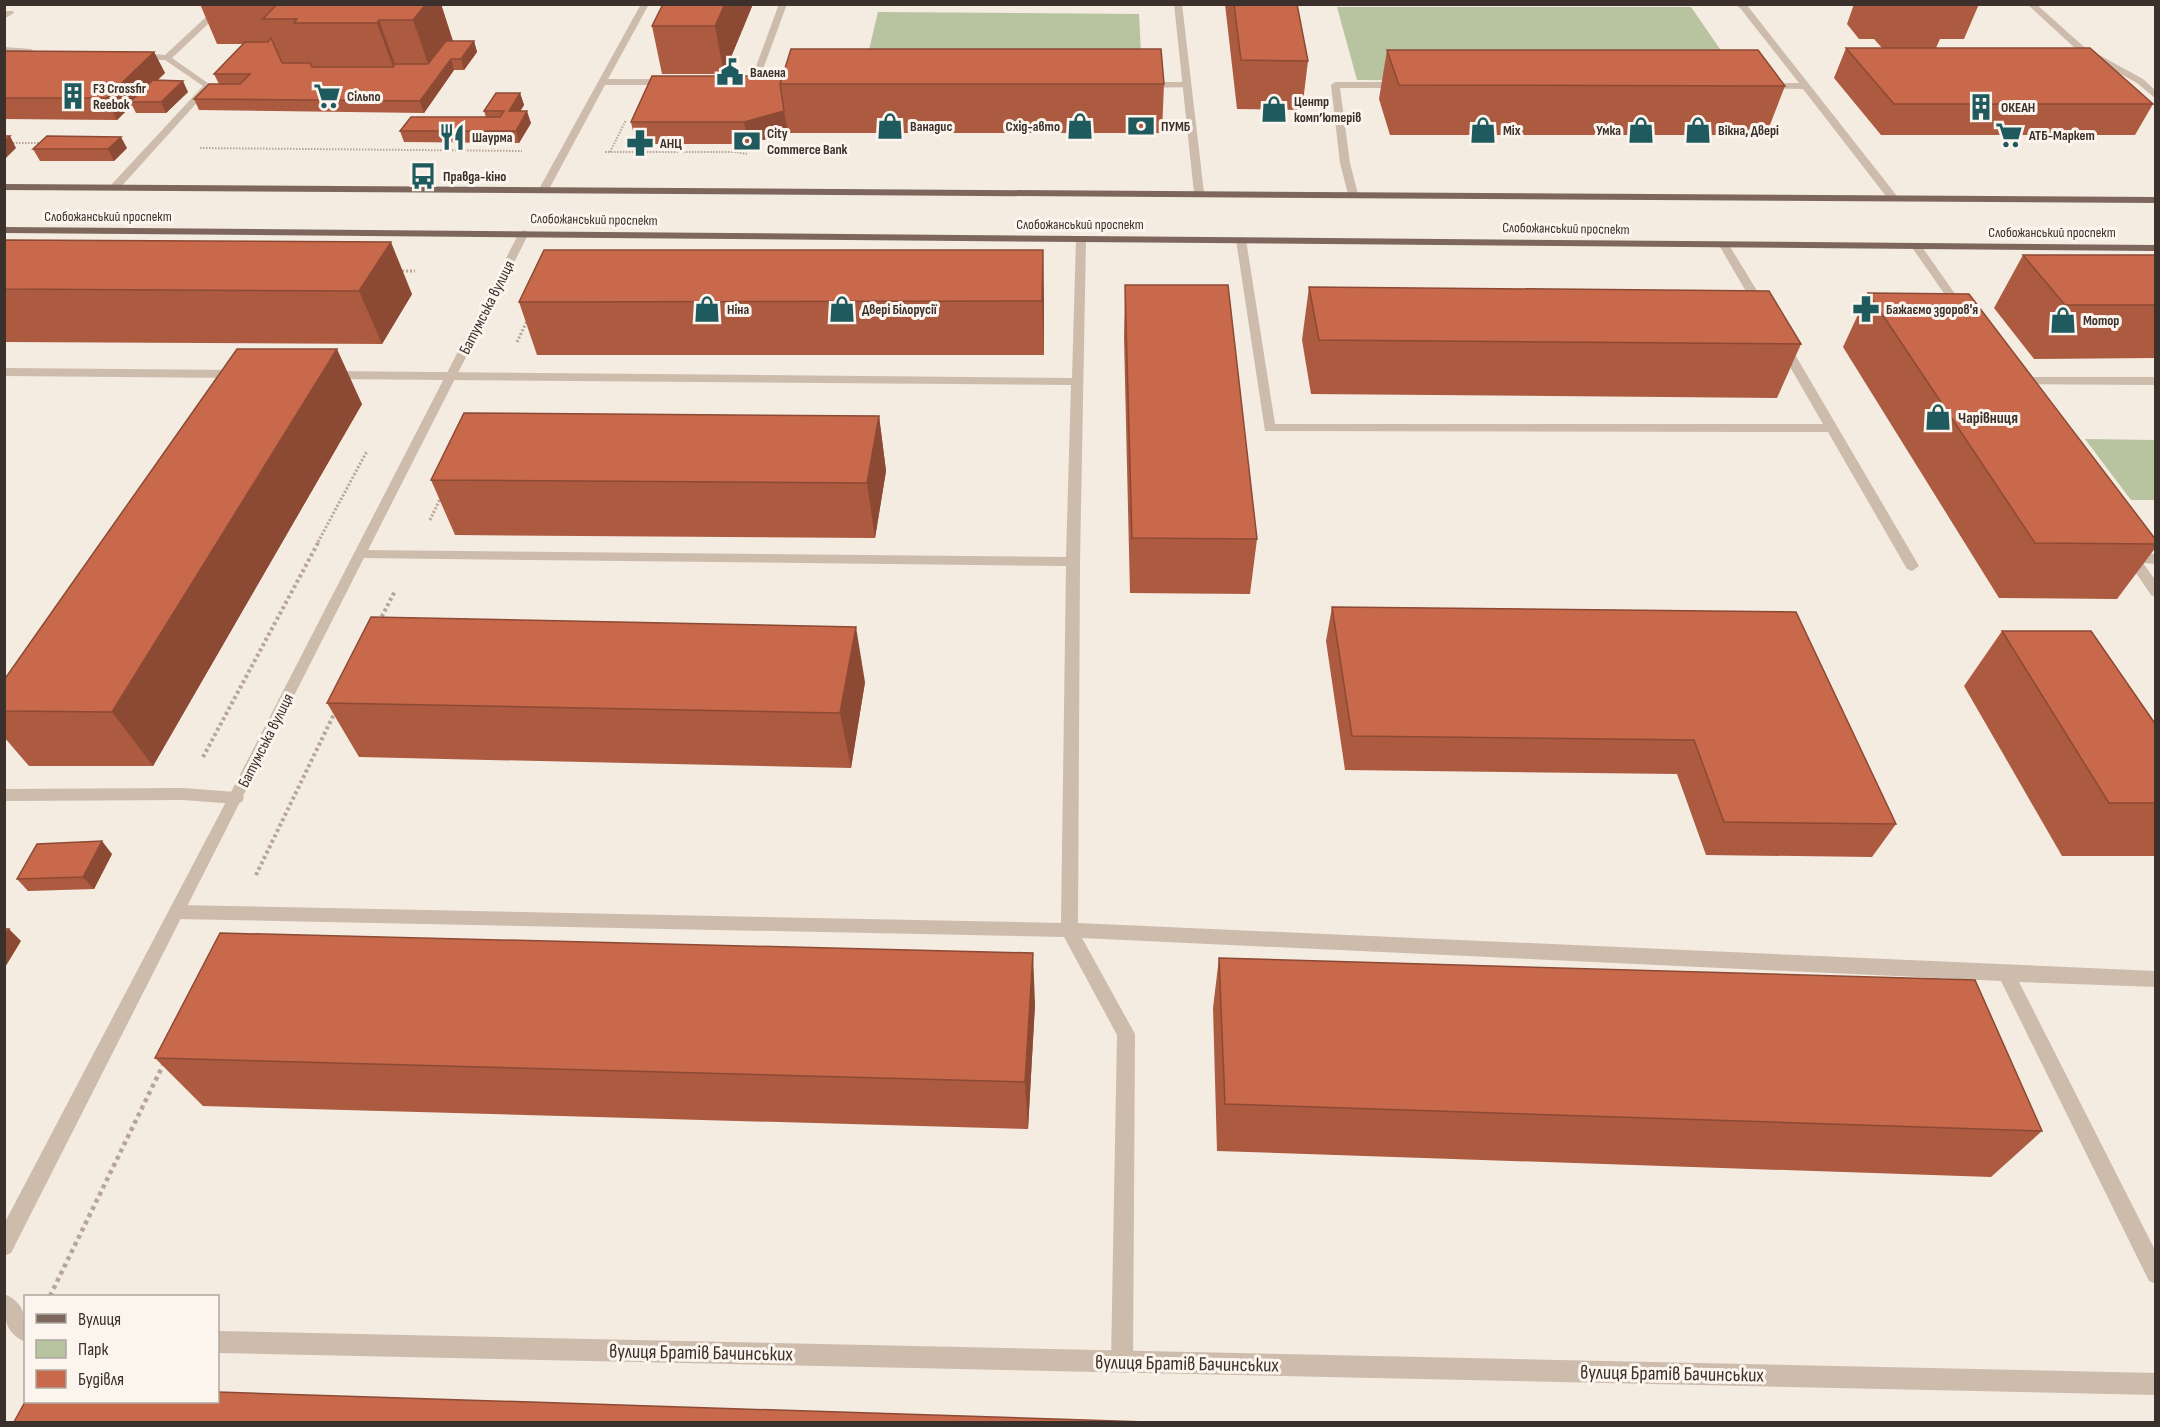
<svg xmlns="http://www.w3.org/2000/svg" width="2160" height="1427" viewBox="0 0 2160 1427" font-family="'Sofia Sans Condensed',sans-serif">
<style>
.green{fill:#b8c4a0}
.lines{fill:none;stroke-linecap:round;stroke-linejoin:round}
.path-far3{stroke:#b9a596;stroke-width:2;stroke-dasharray:1.5 1.5;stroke-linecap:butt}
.path-far2{stroke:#b9a596;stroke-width:3;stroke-dasharray:2 2;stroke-linecap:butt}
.path-far1{stroke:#b9a596;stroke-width:4;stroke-dasharray:3 3;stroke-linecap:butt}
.path{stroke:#b9a596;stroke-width:4.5;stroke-dasharray:4 4;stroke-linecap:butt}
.lane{fill:#cdbbac;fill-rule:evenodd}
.street{fill:#cdbbac;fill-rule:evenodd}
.primary{fill:#7d675c;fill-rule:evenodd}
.wall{fill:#ac5a40}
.shaded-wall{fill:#8c4a34}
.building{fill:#c8694b;stroke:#8c4a34;stroke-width:1.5}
.labels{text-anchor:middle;stroke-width:6;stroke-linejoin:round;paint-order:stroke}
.far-poi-label{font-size:14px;font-weight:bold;fill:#3b302b;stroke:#fbf5ee;text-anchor:start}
.far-street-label{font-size:14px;fill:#3b302b;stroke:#fbf5ee}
.street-label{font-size:16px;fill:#3b302b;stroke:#fbf5ee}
.poi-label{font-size:16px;font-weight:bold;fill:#3b302b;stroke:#fbf5ee;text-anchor:start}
.near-street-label{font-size:20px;fill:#3b302b;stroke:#fbf5ee}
</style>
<rect width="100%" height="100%" fill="#f4ebe1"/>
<!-- green -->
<g class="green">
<polygon points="1337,7 1691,7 1742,81 1357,80"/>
<polygon points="878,12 1139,14 1141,53 868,54"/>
<polygon points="2085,439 2155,440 2155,500 2131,500"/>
</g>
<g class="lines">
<!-- path-far3 -->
<g class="path-far3">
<polyline points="4,143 43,143"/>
<polyline points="200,148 522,151"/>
<polyline points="605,152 736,152 747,154"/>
<polyline points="610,152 626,120"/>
</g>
<!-- path-far2 -->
<g class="path-far2">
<polyline points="398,271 415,271"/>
<polyline points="517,342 528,319"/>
<polyline points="430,520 441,497"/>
<polyline points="318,542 367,451"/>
</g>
<!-- path-far1 -->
<g class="path-far1">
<polyline points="379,622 395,591"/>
<polyline points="203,757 319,541"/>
<polyline points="256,875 335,712"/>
</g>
<!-- path -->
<polyline class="path" points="50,1296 164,1063"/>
<!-- lane -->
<g class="lane">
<polygon points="220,4 229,4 172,58 212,86 119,189 111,189 111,185 203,86 165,60 139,59 135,56 139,53 165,55"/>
<polygon points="1174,4 1182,4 1204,193 1199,196 1194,193"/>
<polygon points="1734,4 1746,4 1897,196 1897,200 1889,200 1803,89 1762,88 1762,84 1765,83 1799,83 1740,8"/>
<polygon points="2027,4 2036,4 2083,46 2143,79 2156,91 2156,99 2137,83 2077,50"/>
<polygon points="4,11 13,11 14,13 4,19"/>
<polygon points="4,47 31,49 35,52 31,55 4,53"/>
<polygon points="1335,82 1402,82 1406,85 1402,88 1340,88 1350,163 1358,194 1353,197 1348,194 1340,163 1331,85"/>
<polygon points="1081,236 1086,239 1080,562 1078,923 2156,971 2156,987 2019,982 2156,1252 2156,1284 2149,1281 2001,981 1082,938 1135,1034 1133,1361 1129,1368 1122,1372 1115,1368 1111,1361 1117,1035 1064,937 177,919 171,917 169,912 171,907 177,905 1061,923 1066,566 360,558 353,554 360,550 1066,557 1071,385 328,379 322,375 328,371 1072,378 1076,239"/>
<polygon points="1241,237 1246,240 1275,424 1823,424 1778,346 1784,343 1790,346 1919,566 1912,571 1907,569 1828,432 1265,431 1236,240"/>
<polygon points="1724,242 1729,245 1767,307 1765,309 1761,310 1755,307 1719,245"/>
<polygon points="1916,243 1920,244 1965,308 1965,312 1957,312 1911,246"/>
<polygon points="4,368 238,370 244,374 238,378 4,376"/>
<polygon points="2014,377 2156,377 2156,385 2010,384 2008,381"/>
<polygon points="2128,547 2133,548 2137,554 2156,554 2156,564 2143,563 2156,581 2156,597 2151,595 2121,551"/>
<polygon points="183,788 236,792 242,794 244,798 242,802 236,804 183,800 4,801 4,789"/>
</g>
<!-- street -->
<g class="street">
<polygon points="641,4 649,4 608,79 669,79 673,82 669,85 605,85 549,189 540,191 539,189"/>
<polygon points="779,4 787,4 758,83 751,85 750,83"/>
<polygon points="1188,82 1191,83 1191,87 1146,88 1142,85 1146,82"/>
<polygon points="524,230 529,233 11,1253 4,1256 4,1224 228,798 519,233"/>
<path d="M4 1294C27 1303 26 1322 26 1342 3 1333 4 1314 4 1294Z"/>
<polygon points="218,1331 2156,1373 2156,1395 218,1353"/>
</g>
<!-- primary -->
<g class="primary">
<polygon points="4,184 2156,197 2156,203 4,190"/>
<polygon points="4,227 2156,245 2156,251 4,233"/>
</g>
</g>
<!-- wall -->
<g class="wall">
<polygon points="200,4 441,4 453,41 474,41 477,52 464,70 454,70 424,113 199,110 194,99 219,84 214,74 243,44 217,44"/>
<polygon points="663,4 753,4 724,74 662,74 652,26"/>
<polygon points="1225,4 1297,4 1308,61 1302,110 1237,109"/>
<polygon points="1854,4 1979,4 1964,39 1940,39 1936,48 2153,104 2135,135 1881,135 1834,78 1846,48 1882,48 1874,39 1859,39 1847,24"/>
<polygon points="1387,50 1785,86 1766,135 1390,135 1379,99"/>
<polygon points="4,51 154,52 165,73 157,80 188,92 166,113 136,113 132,105 117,120 4,119"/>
<polygon points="782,76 1164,84 1162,133 788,133 748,144 636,144 631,122"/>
<polygon points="520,93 524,105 520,111 531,123 519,143 404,142 400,131 486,117 484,111"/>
<polygon points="127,148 114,161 40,161 33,149"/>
<polygon points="4,240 412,294 382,344 4,342"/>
<polygon points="1043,250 1044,303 1044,355 537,355 519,302"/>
<polygon points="2023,255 2156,255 2156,358 2034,359 1994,308"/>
<polygon points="1125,285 1257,539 1250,594 1130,593 1124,338"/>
<polygon points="1309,287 1801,344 1777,398 1311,394 1302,340"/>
<polygon points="1868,293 2156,540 2156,547 2117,599 1999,598 1843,347"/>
<polygon points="362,404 153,766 29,766 4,737 4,680"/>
<polygon points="879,416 886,471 875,538 455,535 431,480"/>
<polygon points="1332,607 1796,612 1896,824 1872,857 1706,855 1677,774 1345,770 1326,641"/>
<polygon points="2002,631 2156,725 2156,856 2062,856 1964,686"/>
<polygon points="865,682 851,768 359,757 327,703"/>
<polygon points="112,854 94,889 28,891 17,879"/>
<polygon points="1219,958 2042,1131 1991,1177 1217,1151 1213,1008"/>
<polygon points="1035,1004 1028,1129 203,1106 155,1058"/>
</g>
<!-- shaded-wall -->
<g class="shaded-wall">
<polygon points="426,4 441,4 454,45 432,75 413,20"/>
<polygon points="725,4 753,4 724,74 715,26"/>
<polygon points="379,20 399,75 397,78 377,23"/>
<polygon points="474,41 477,52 464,70 461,59"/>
<polygon points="154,52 165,73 135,102 130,102 132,105 117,120 106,98"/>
<polygon points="451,59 454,70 424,113 420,101"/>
<polygon points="183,81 188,92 166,113 161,102"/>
<polygon points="520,93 524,105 513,123 509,111"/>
<polygon points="527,111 531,123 519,143 516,131"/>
<polygon points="784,111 788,133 748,144 744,122"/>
<polygon points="10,136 16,148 4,160 4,142"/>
<polygon points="121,137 127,148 114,161 108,149"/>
<polygon points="391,242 412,294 382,344 359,291"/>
<polygon points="1043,250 1044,303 1044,355 1042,301"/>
<polygon points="337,349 362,404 153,766 112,712"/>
<polygon points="879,416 886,471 875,538 867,483"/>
<polygon points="856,627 865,682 851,768 840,713"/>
<polygon points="102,841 112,854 94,889 83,877"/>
<polygon points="9,929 21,941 4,969 4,937"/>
<polygon points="1033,953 1035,1004 1028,1129 1025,1082"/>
</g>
<!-- building -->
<g class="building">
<polygon points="277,4 426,4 413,20 379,20 377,23 294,23 297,19 263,19"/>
<polygon points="663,4 725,4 715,26 652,26"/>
<polygon points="1234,4 1297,4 1308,61 1241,60"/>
<polygon points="271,38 282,63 310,63 312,67 393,67 395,64 428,64 446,41 474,41 461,59 451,59 420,101 194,99 209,84 240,84 250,74 214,74 245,42 268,42"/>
<polygon points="1846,48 2090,48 2153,104 1894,104"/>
<polygon points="791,49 1161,49 1164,84 780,84"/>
<polygon points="1387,50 1758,50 1785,86 1399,85"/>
<polygon points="4,51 154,52 106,98 4,98"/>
<polygon points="652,76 782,76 780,84 784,111 744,122 631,122"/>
<polygon points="153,80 183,81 161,102 130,102"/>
<polygon points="496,93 520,93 509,111 527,111 516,131 400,131 411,117 500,117 504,111 484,111"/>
<polygon points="4,136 10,136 4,142"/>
<polygon points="47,136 121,137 108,149 33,149"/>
<polygon points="4,240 391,242 359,291 4,289"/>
<polygon points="544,250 1043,250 1042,301 519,302"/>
<polygon points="2023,255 2156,255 2156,305 2065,305"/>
<polygon points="1125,285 1228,285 1257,539 1132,538"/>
<polygon points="1309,287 1769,291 1801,344 1319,340"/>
<polygon points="1868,293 1969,294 2156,540 2156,544 2035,543"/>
<polygon points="237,349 337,349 112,712 4,711 4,680"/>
<polygon points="464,413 879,416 867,483 431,480"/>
<polygon points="1332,607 1796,612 1896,824 1724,822 1694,740 1352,736"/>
<polygon points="371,617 856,627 840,713 327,703"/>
<polygon points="2002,631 2091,631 2156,725 2156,803 2109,803"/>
<polygon points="102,841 83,877 17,879 37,844"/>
<polygon points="4,929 9,929 4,937"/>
<polygon points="220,933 1033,953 1025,1082 155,1058"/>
<polygon points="1219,958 1975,980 2042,1131 1225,1104"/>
<polygon points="218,1392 1147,1422 14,1422 26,1400 26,1401 218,1401"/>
</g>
<!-- icons -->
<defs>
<symbol id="civic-bare" viewBox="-9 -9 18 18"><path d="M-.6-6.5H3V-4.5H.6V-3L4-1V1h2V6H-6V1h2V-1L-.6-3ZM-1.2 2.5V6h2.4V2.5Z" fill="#1f5a5e" stroke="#fbf5ee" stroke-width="2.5" paint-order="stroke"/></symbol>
<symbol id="building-bare" viewBox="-9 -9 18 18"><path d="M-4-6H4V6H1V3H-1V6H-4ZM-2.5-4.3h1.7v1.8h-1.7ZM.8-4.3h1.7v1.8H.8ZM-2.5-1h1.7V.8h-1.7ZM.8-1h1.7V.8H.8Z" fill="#1f5a5e" stroke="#fbf5ee" stroke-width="2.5" paint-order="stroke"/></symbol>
<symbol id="supermarket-bare" viewBox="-9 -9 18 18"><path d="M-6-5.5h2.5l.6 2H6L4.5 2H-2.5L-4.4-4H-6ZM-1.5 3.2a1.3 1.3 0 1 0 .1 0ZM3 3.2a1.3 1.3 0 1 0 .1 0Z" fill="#1f5a5e" stroke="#fbf5ee" stroke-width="2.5" paint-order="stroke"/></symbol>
<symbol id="shop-bare" viewBox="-9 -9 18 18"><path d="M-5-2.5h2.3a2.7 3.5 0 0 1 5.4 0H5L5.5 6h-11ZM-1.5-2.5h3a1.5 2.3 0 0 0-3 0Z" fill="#1f5a5e" stroke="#fbf5ee" stroke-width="2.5" paint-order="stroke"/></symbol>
<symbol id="bank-bare" viewBox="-9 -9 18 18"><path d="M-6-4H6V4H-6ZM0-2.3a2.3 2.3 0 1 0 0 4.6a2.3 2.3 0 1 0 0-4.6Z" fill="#1f5a5e" stroke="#fbf5ee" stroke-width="2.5" paint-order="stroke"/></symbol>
<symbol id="restaurant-bare" viewBox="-9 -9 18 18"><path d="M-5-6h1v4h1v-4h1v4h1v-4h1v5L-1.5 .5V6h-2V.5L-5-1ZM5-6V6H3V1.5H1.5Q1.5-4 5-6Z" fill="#1f5a5e" stroke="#fbf5ee" stroke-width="2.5" paint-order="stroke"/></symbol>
<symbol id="pharmacy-bare" viewBox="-9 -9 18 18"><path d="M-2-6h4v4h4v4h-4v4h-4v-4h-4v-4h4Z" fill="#1f5a5e" stroke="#fbf5ee" stroke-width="2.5" paint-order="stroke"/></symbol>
<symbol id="bus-bare" viewBox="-9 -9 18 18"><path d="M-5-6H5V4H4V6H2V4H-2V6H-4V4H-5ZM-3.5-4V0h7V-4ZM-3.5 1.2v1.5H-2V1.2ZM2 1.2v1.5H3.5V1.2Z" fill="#1f5a5e" stroke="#fbf5ee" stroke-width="2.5" paint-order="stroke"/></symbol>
</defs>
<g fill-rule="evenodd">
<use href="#civic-bare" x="711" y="53" width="38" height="38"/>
<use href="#building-bare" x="54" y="77" width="38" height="38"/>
<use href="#supermarket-bare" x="308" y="77" width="38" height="38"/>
<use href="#building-bare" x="1962" y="88" width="38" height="38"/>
<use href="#shop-bare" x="1255" y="90" width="38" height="38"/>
<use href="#shop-bare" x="871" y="107" width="38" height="38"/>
<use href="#shop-bare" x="1061" y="107" width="38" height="38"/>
<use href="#bank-bare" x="1122" y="107" width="38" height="38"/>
<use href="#shop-bare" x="1464" y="111" width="38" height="38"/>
<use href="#shop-bare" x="1622" y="111" width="38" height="38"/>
<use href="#shop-bare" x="1679" y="111" width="38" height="38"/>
<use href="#supermarket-bare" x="1990" y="116" width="38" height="38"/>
<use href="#restaurant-bare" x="433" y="118" width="38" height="38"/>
<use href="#bank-bare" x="728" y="122" width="38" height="38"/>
<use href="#pharmacy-bare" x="621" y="124" width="38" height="38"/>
<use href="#bus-bare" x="404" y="157" width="38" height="38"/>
<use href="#shop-bare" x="688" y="290" width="38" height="38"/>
<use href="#shop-bare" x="823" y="290" width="38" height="38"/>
<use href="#pharmacy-bare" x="1847" y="290" width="38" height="38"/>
<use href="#shop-bare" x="2044" y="301" width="38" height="38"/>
<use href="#shop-bare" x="1919" y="398" width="38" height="38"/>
</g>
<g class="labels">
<!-- far-poi labels -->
<g class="far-poi-label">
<text x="750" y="77">Валена</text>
<text x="93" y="93">F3 Crossfir<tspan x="93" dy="16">Reebok</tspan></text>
<text x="347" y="101">Сільпо</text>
<text x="1294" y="106">Центр<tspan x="1294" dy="16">комп’ютерів</tspan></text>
<text x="2001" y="112">ОКЕАН</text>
<text x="910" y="131">Ванадис</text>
<text x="1060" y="131" text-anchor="end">Схід-авто</text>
<text x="1161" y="131">ПУМБ</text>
<text x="1503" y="135">Mix</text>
<text x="1621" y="135" text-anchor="end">Умка</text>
<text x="1718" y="135">Вікна, Двері</text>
<text x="767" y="138">City<tspan x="767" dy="16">Commerce Bank</tspan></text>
<text x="2029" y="140">АТБ-Маркет</text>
<text x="472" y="142">Шаурма</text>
<text x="660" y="148">АНЦ</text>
<text x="443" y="181">Правда-кіно</text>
<text x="727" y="314">Ніна</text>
<text x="862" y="314">Двері Білорусії</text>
<text x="1886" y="314">Бажаємо здоров'я</text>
<text x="2083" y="325">Мотор</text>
</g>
<!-- far-street labels -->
<g class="far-street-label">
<text x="108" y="221">Слобожанський проспект</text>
<text transform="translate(594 219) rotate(1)" y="5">Слобожанський проспект</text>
<text x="1080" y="229">Слобожанський проспект</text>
<text transform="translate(1566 228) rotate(1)" y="5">Слобожанський проспект</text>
<text x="2052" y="237">Слобожанський проспект</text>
</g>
<!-- street labels -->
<g class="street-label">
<text transform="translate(486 307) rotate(-63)" y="6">Батумська вулиця</text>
<text transform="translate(265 740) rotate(-63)" y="6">Батумська вулиця</text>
</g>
<!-- poi labels -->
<g class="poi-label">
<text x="1958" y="423">Чарівниця</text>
</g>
<!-- near-street labels -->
<g class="near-street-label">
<text transform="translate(701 1352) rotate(1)" y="7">вулиця Братів Бачинських</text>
<text transform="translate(1187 1363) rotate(1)" y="7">вулиця Братів Бачинських</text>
<text transform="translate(1672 1373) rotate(1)" y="7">вулиця Братів Бачинських</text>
</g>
</g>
<!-- border -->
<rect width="2160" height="1427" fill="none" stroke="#3b302b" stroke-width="12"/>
<!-- legend -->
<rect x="24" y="1295" width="195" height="108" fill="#fbf5ee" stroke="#aea6a0" stroke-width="1.5"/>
<rect x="36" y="1314" width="30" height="9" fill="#7d675c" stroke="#aea6a0" stroke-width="1.5"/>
<text x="78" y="1325" font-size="18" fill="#3b302b">Вулиця</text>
<rect x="36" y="1340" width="30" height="18" fill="#b8c4a0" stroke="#aea6a0" stroke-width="1.5"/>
<text x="78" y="1355" font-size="18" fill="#3b302b">Парк</text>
<rect x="36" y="1370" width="30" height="18" fill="#c8694b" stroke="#aea6a0" stroke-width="1.5"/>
<text x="78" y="1385" font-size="18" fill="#3b302b">Будівля</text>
</svg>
